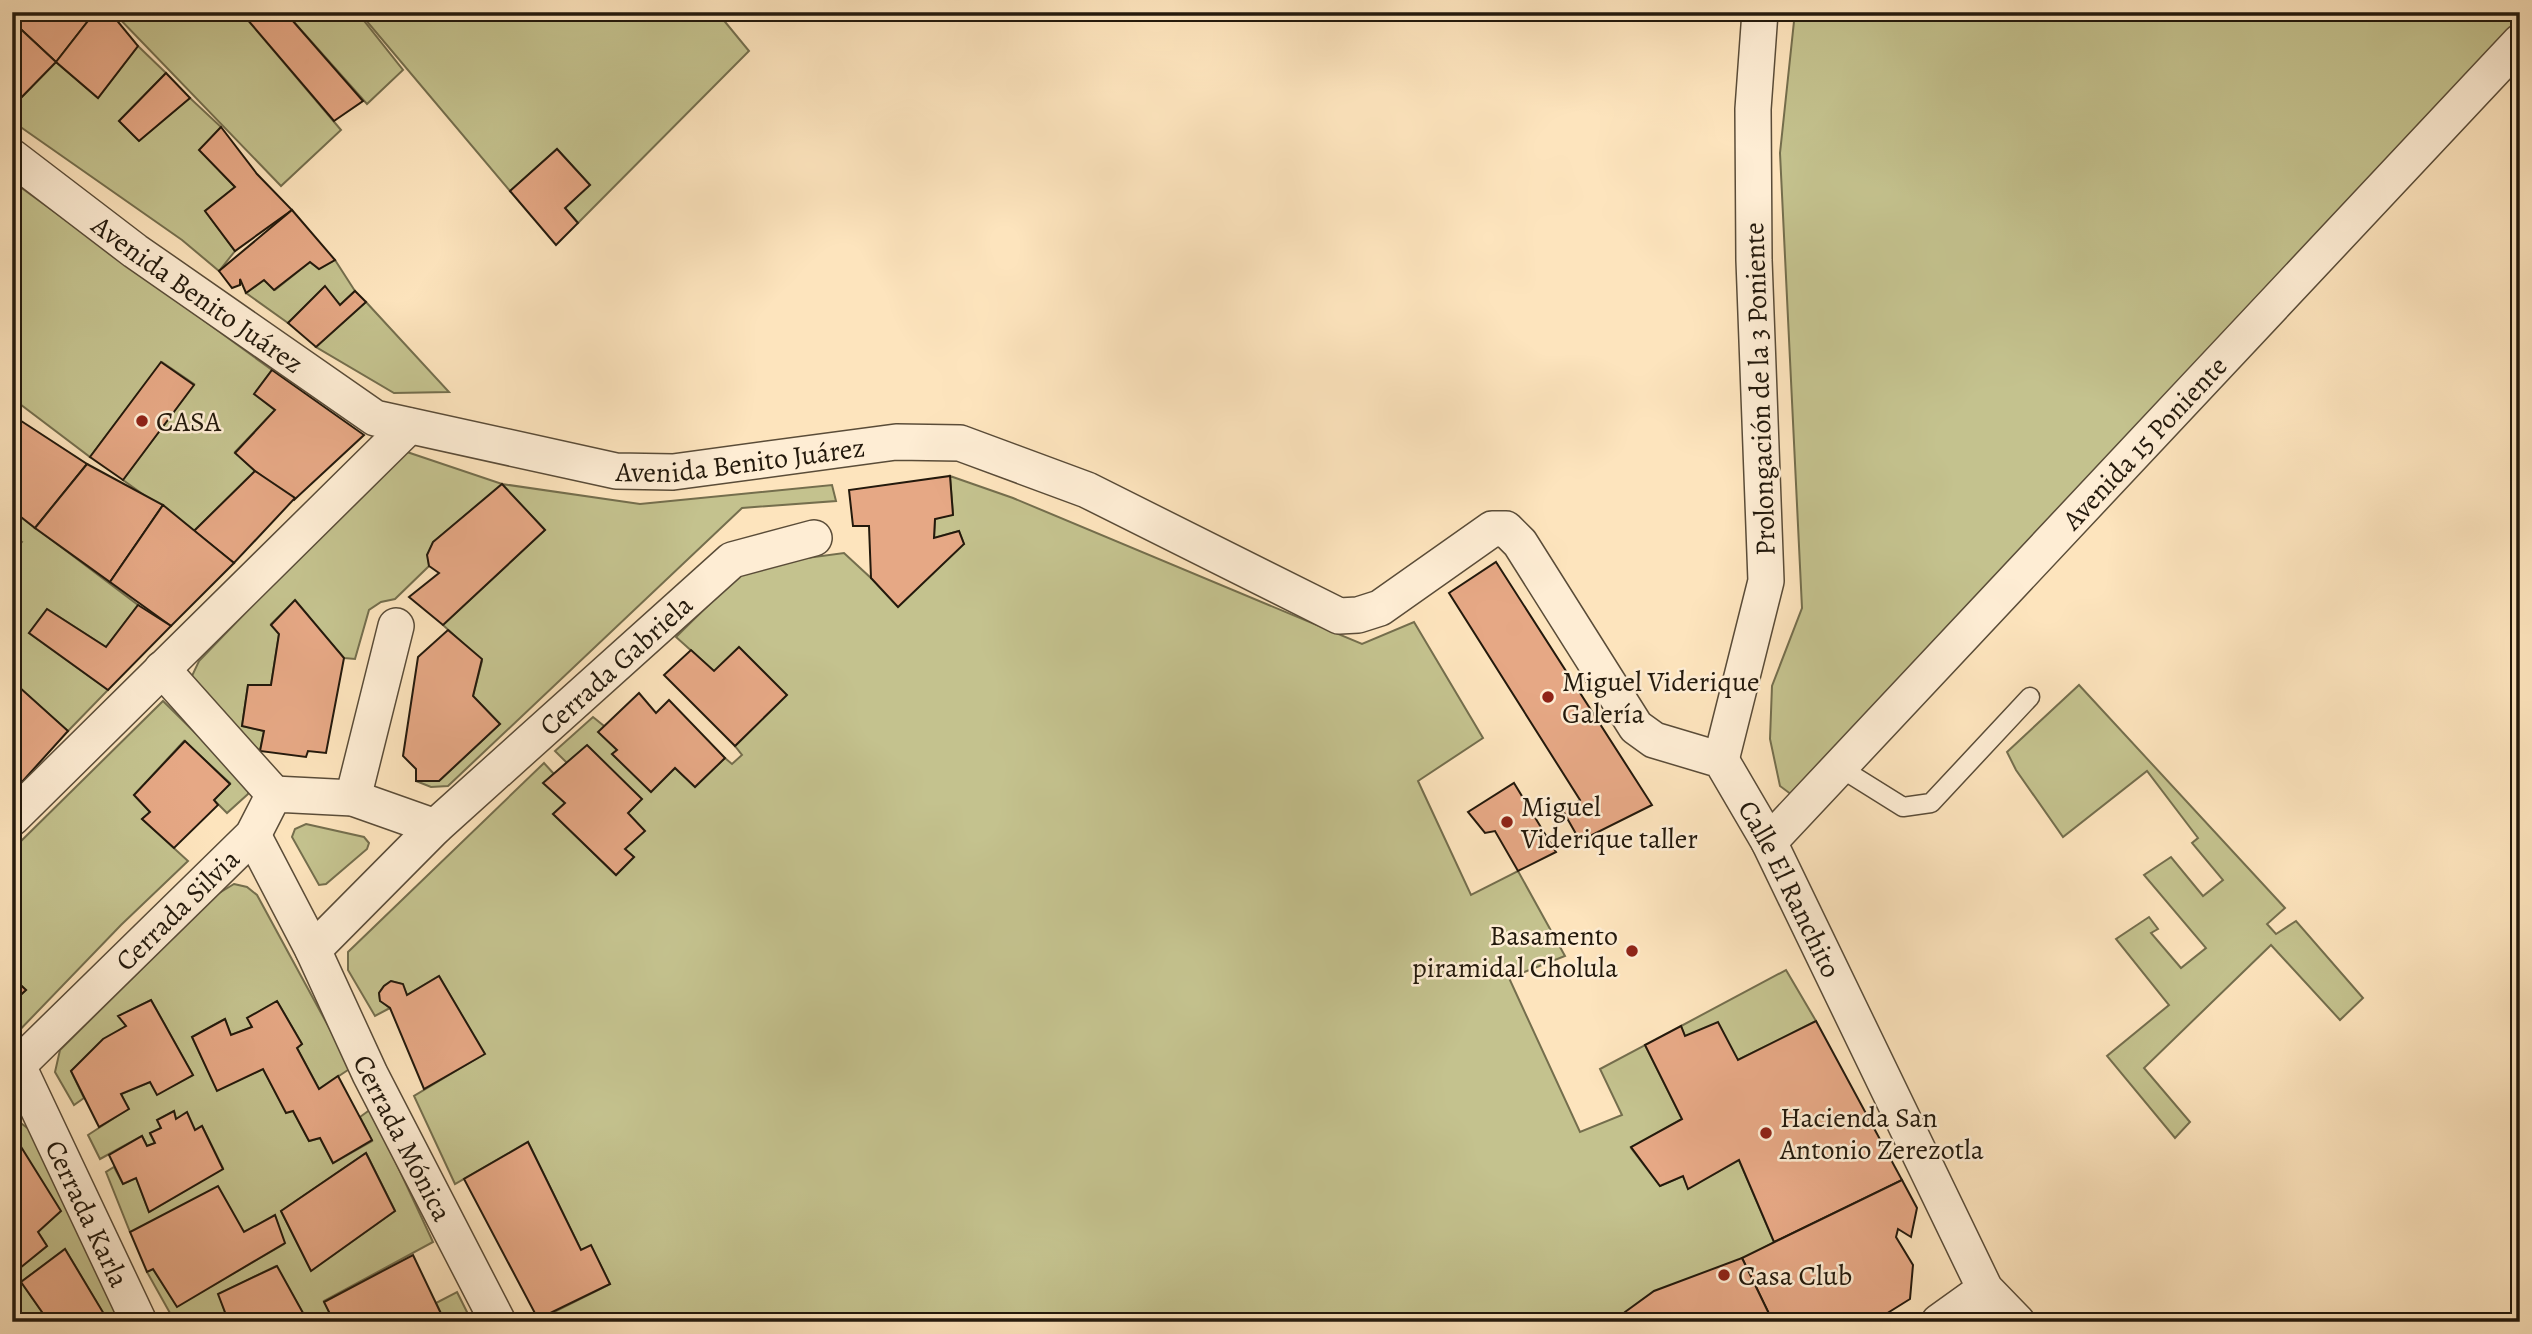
<svg xmlns="http://www.w3.org/2000/svg" width="2532" height="1334" viewBox="0 0 2532 1334" font-family="Alegreya,serif">
<style>
.green{fill:#c4c28e;stroke:#746e4d;stroke-width:2;fill-rule:evenodd}
.building{fill:#e6a885;stroke:#23190c;stroke-width:2}
.lines{fill:none;stroke-linecap:round;stroke-linejoin:round}
.service-casing{stroke:#5a4c38;stroke-width:21}
.minor-casing{stroke:#5a4c38;stroke-width:38}
.service{stroke:#feedd4;stroke-width:18}
.minor{stroke:#feedd4;stroke-width:35}
.poi-dot{fill:#8f2418;stroke:#feedd4;stroke-width:2.5}
.labels{text-anchor:middle;stroke-width:5;stroke-linejoin:round;paint-order:stroke}
.street-label{font-size:28px;fill:#23190c;stroke:#feedd4}
.poi-label{font-size:28px;fill:#23190c;stroke:#feedd4;text-anchor:start}
</style>
<rect width="100%" height="100%" fill="#fde4bd"/>
<filter id="stains"><feTurbulence type="fractalNoise" baseFrequency=".00286" numOctaves="4"/><feColorMatrix values="0 0 0 0 .2 0 0 0 0 .09 0 0 0 0 .02 0 0 0 .5 -.17"/></filter>
<radialGradient id="worn" r=".72"><stop offset=".6" stop-color="#630" stop-opacity="0"/><stop offset="1" stop-color="#630" stop-opacity=".3"/></radialGradient>
<!-- green -->
<g class="green">
<polygon points="113,12 241,12 341,130 281,186"/>
<polygon points="285,12 357,12 403,70 367,104"/>
<polygon points="359,12 717,12 749,51 578,223 565,208 590,185 557,149 510,191"/>
<polygon points="1795,12 2520,12 2520,20 1796,798 1780,786 1770,739 1772,686 1802,608 1780,153"/>
<polygon points="138,46 166,73 119,121 139,141 190,98 221,127 200,150 235,187 205,211 235,251 219,271 182,240 12,121 12,107 56,62 98,98"/>
<polygon points="12,181 272,370 255,394 275,410 235,452 255,471 194,531 123,480 194,384 162,362 90,457 12,398"/>
<polygon points="335,260 355,291 340,305 325,287 288,323 246,293 264,280 275,290 310,262 319,269"/>
<polygon points="366,302 449,392 394,393 316,347"/>
<polygon points="407,452 502,484 640,504 832,485 836,501 742,508 448,786 431,787 416,781 439,781 500,724 473,696 482,661 443,625 545,530 502,485 433,542 428,555 429,566 395,599 381,602 369,610 355,659 344,658 294,602 271,624 279,634 271,685 248,685 242,726 264,731 260,751 196,694 191,678 199,661 276,581"/>
<polygon points="950,476 1013,498 1362,644 1414,622 1483,738 1418,781 1471,895 1518,871 1565,956 1509,978 1580,1132 1622,1115 1600,1069 1645,1045 1682,1119 1631,1148 1660,1186 1683,1176 1688,1188 1739,1160 1774,1242 1630,1322 534,1322 610,1284 591,1246 581,1250 528,1142 455,1184 414,1096 484,1054 439,976 407,995 402,984 391,981 384,986 379,993 380,1000 390,1008 375,1016 348,970 348,952 544,763 554,774 544,783 565,803 553,814 616,875 634,857 625,849 628,813 641,799 567,763 555,751 593,717 604,726 617,750 612,754 651,791 675,768 695,786 725,758 732,764 742,755 735,746 786,695 714,671 676,637 748,566 844,553 871,578 964,544 959,531 934,538 935,519 953,514"/>
<polygon points="12,510 138,605 106,647 47,609 29,633 108,690 68,731 18,687 12,692 12,554 22,542 12,534"/>
<polygon points="2079,685 2285,908 2267,924 2276,934 2296,921 2363,998 2340,1020 2271,945 2144,1068 2190,1122 2175,1138 2107,1056 2169,1005 2116,939 2149,917 2158,929 2151,933 2181,968 2206,948 2144,875 2171,857 2203,896 2223,880 2192,843 2198,838 2147,771 2063,837 2016,770 2007,752"/>
<polygon points="163,701 244,781 248,786 248,794 227,813 214,800 230,783 184,741 134,795 150,812 142,819 188,861 121,925 12,1038 12,1003 26,990 12,977 12,931 15,928 12,925 12,850"/>
<polygon points="306,824 364,837 369,843 367,849 326,884 319,885 292,837 295,829"/>
<path d="M234 884 247 887 257 895 351 1068 319 1089 297 1048 302 1044 277 1001 248 1018 252 1027 231 1035 225 1019 192 1037 217 1090 263 1069 286 1112 293 1111 309 1141 320 1138 333 1163 372 1141 360 1117 371 1109 433 1242 324 1301 334 1322H308L276 1266 219 1294 226 1315 216 1322H175L147 1272 153 1269 177 1306 284 1244 275 1216 244 1232H130L106 1172 114 1167 123 1184 136 1178 149 1212 223 1168 202 1126 195 1130 176 1119 174 1111 158 1120 161 1128 150 1134 155 1143 147 1146 142 1136 100 1159 88 1135 128 1109 121 1094 150 1082 157 1094 193 1075 151 1000 119 1016 126 1026 71 1071 84 1098 74 1105 55 1072 60 1050 216 895ZM366 1153 395 1211 311 1270 281 1211Z"/>
<polygon points="1786,970 1816,1021 1738,1060 1685,1036 1681,1026"/>
<polygon points="12,1123 22,1124 37,1135 127,1322 105,1322 103,1313 65,1249 21,1282 49,1322 12,1322 12,1260 20,1268 47,1246 38,1232 18,1142 12,1142"/>
<polygon points="457,1292 472,1322 445,1322 436,1303"/>
</g>
<!-- building -->
<g class="building">
<polygon points="12,12 95,12 56,62 12,21"/>
<polygon points="95,12 110,12 138,46 98,98 56,62"/>
<polygon points="241,12 285,12 363,101 334,121"/>
<polygon points="12,21 56,62 12,107"/>
<polygon points="166,73 190,98 139,141 119,121"/>
<polygon points="221,127 257,174 292,210 235,251 205,211 235,187 199,150"/>
<polygon points="557,149 590,185 565,208 578,223 556,245 510,191"/>
<polygon points="292,210 335,260 319,269 310,262 274,290 264,280 246,293 240,279 240,285 232,288 219,271"/>
<polygon points="325,286 340,305 355,291 366,302 316,347 288,323"/>
<polygon points="161,362 194,385 123,480 90,457"/>
<polygon points="272,370 364,435 294,500 255,471 235,453 275,410 254,394"/>
<polygon points="12,415 87,464 35,528 12,510"/>
<polygon points="87,464 163,505 110,582 35,528"/>
<polygon points="255,471 295,498 234,563 194,531"/>
<polygon points="950,476 953,515 935,519 934,538 959,531 964,544 898,607 871,578 869,526 853,526 849,490"/>
<polygon points="502,484 545,530 443,625 409,597 439,573 429,566 427,555 433,542"/>
<polygon points="163,505 234,563 171,626 110,582"/>
<polygon points="1496,562 1652,805 1580,841 1563,811 1580,800 1449,593"/>
<polygon points="295,600 344,658 326,753 308,751 306,757 260,751 264,731 242,726 248,685 271,685 279,634 271,625"/>
<polygon points="138,605 171,626 108,690 29,633 47,609 106,647"/>
<polygon points="448,630 482,659 473,696 500,724 439,781 416,781 416,769 403,756 418,657"/>
<polygon points="739,647 787,695 735,746 664,675 691,650 714,671"/>
<polygon points="18,686 68,731 12,793 12,692"/>
<polygon points="639,693 656,713 669,700 725,758 695,787 675,768 651,792 612,754 617,750 598,732"/>
<polygon points="185,741 230,784 214,800 218,805 174,848 142,819 150,812 134,795"/>
<polygon points="587,745 642,799 628,813 645,831 625,849 634,857 616,875 553,814 565,803 543,783"/>
<polygon points="1514,783 1556,852 1518,871 1495,831 1485,833 1468,812"/>
<polygon points="439,976 485,1054 424,1089 390,1008 380,1001 379,993 384,986 391,981 403,984 407,995"/>
<polygon points="12,977 26,990 12,1003"/>
<polygon points="151,1000 193,1075 157,1095 150,1082 121,1094 129,1109 99,1127 71,1071 103,1039 126,1026 118,1016"/>
<polygon points="277,1001 302,1044 297,1048 319,1089 338,1076 372,1140 333,1163 320,1138 309,1141 293,1111 286,1113 263,1069 217,1091 192,1037 225,1019 231,1035 252,1027 247,1018"/>
<polygon points="1816,1021 1902,1180 1774,1242 1739,1160 1688,1189 1683,1176 1660,1186 1631,1147 1682,1119 1645,1045 1681,1026 1685,1036 1718,1022 1738,1060"/>
<polygon points="174,1111 176,1119 187,1112 195,1130 202,1126 223,1169 149,1212 136,1178 123,1184 109,1155 142,1136 147,1146 155,1143 150,1133 161,1128 157,1120"/>
<polygon points="12,1142 18,1142 61,1211 38,1232 47,1246 20,1268 12,1260"/>
<polygon points="528,1142 581,1250 591,1245 610,1284 538,1319 464,1179"/>
<polygon points="366,1153 395,1211 311,1271 281,1211"/>
<polygon points="1902,1180 1917,1208 1911,1237 1898,1229 1896,1237 1913,1265 1910,1299 1873,1322 1773,1322 1742,1258"/>
<polygon points="218,1186 244,1232 275,1215 285,1243 177,1307 153,1269 147,1272 130,1232"/>
<polygon points="65,1249 104,1314 105,1322 49,1322 21,1282"/>
<polygon points="413,1255 445,1322 356,1322 353,1316 334,1322 324,1302"/>
<polygon points="1742,1258 1773,1322 1630,1322 1625,1312 1654,1291"/>
<polygon points="277,1266 308,1322 216,1322 226,1315 218,1294"/>
</g>
<g class="lines">
<defs>
<polyline id="service" points="1839,767 1903,807 1931,803 2030,697"/>
<g id="minor">
<path id="s1" d="M12 157 135 251 375 418 616 471 673 472 896 442 960 443 1087 490 1339 616 1358 615 1380 608 1492 529H1506L1520 543 1636 727 1654 740 1721 760 1769 842 1985 1289 2017 1322"/>
<polyline points="162,669 274,794"/>
<polyline points="1721,760 1766,581 1754,260 1753,109 1760,12"/>
<polyline points="353,798 396,626"/>
<polyline points="12,818 409,426"/>
<path id="s2" d="M253 835 313 950 370 1074 498 1322"/>
<path id="s3" d="M1769 842 2520 42"/>
<path id="s4" d="M313 950 435 827 732 560 814 538"/>
<path id="s5" d="M18 1066 139 1322"/>
<path id="s6" d="M12 1071 253 835 274 794 353 798 435 827"/>
<polyline points="1939,1322 1985,1289"/>
</g>
</defs>
<!-- service casing -->
<use href="#service" class="service-casing"/>
<!-- minor casing -->
<use href="#minor" class="minor-casing"/>
<!-- service -->
<use href="#service" class="service"/>
<!-- minor -->
<use href="#minor" class="minor"/>
</g>
<!-- markers -->
<g class="poi-dot">
<circle cx="142" cy="421" r="7"/>
<circle cx="1548" cy="697" r="7"/>
<circle cx="1507" cy="822" r="7"/>
<circle cx="1632" cy="951" r="7"/>
<circle cx="1766" cy="1133" r="7"/>
<circle cx="1724" cy="1275" r="7"/>
</g>
<g class="labels">
<!-- street labels -->
<g class="street-label">
<text dy="10" stroke="none"><textPath href="#s1" startOffset="231">Avenida Benito Juárez</textPath></text>
<text transform="translate(1759 389) rotate(-92)" y="10">Prolongación de la 3 Poniente</text>
<text dy="10" stroke="none"><textPath href="#s3" startOffset="548">Avenida 15 Poniente</textPath></text>
<text dy="10" stroke="none"><textPath href="#s1" startOffset="819">Avenida Benito Juárez</textPath></text>
<text dy="10" stroke="none"><textPath href="#s4" startOffset="416">Cerrada Gabriela</textPath></text>
<text dy="10" stroke="none"><textPath href="#s1" startOffset="2126">Calle El Ranchito</textPath></text>
<text dy="10" stroke="none"><textPath href="#s6" startOffset="231">Cerrada Silvia</textPath></text>
<text dy="10" stroke="none"><textPath href="#s2" startOffset="338">Cerrada Mónica</textPath></text>
<text dy="10" stroke="none"><textPath href="#s5" startOffset="163">Cerrada Karla</textPath></text>
</g>
<!-- poi labels -->
<g class="poi-label">
<text x="156" y="431">CASA</text>
<text x="1562" y="691">Miguel Viderique<tspan x="1562" dy="32">Galería</tspan></text>
<text x="1521" y="816">Miguel<tspan x="1521" dy="32">Viderique taller</tspan></text>
<text x="1618" y="945" text-anchor="end">Basamento<tspan x="1618" dy="32">piramidal Cholula</tspan></text>
<text x="1780" y="1127">Hacienda San<tspan x="1780" dy="32">Antonio Zerezotla</tspan></text>
<text x="1738" y="1285">Casa Club</text>
</g>
</g>
<!-- margin -->
<rect width="2532" height="1334" fill="none" stroke="#fde4bd" stroke-width="42"/>
<rect x="14" y="14" width="2504" height="1306" fill="none" stroke="#23190c" stroke-width="3.5"/>
<rect x="21" y="21" width="2490" height="1292" fill="none" stroke="#23190c" stroke-width="2"/>
<rect width="100%" height="100%" filter="url(#stains)"/>
<rect width="100%" height="100%" fill="url(#worn)"/>
</svg>
